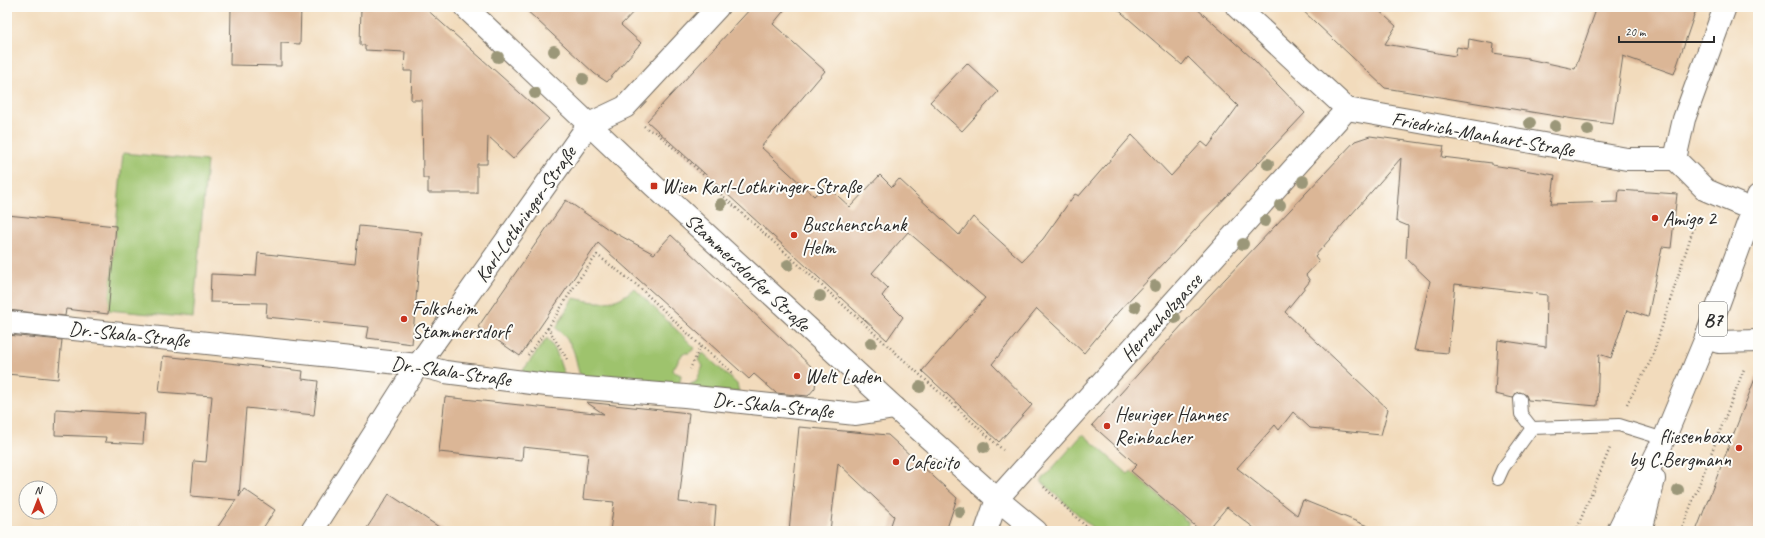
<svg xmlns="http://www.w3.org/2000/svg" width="1765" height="538" viewBox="0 0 1765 538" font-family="Caveat,sans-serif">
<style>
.green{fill:#9ec36d;stroke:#64774c}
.building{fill:#dbb696}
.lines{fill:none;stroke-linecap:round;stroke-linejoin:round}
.service-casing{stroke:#71695e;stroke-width:14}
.minor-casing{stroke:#71695e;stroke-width:24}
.secondary-casing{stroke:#71695e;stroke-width:24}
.primary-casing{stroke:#71695e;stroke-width:24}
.path{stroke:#71695e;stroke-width:2.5;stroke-dasharray:1 3;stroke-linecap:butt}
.service{stroke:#fff;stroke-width:12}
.minor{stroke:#fff;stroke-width:22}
.secondary{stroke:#fff;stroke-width:22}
.primary{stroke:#fff;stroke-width:22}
.tree{fill:#9b9779}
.poi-dot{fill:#c8321e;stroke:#fdfcf7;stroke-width:1.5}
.labels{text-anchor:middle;stroke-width:4;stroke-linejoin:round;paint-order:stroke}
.shield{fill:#fdfcf7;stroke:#6a6a68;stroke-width:1}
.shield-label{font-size:19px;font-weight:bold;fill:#2b2b2b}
.street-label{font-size:20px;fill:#2b2b2b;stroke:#fdfcf7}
.poi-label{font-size:20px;fill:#2b2b2b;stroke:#fdfcf7;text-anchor:start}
</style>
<rect width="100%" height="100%" fill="#fdfcf7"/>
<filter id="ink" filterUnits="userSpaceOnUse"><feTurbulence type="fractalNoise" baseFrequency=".025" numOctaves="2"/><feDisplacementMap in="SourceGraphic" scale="8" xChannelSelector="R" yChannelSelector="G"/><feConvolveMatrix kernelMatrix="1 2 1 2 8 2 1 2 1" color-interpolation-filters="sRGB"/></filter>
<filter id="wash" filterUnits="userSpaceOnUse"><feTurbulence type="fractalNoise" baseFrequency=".012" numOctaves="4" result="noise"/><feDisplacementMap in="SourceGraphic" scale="16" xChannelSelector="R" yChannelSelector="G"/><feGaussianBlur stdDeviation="0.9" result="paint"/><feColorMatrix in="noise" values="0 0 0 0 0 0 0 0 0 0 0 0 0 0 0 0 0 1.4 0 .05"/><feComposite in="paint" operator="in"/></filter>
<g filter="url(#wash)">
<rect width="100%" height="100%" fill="#f2dbbc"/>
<!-- green -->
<g class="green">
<polygon points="123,153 207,161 193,318 108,310"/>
<path d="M634 288 695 348 689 353H683L672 371 681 375 679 386 585 377 579 373C574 351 574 344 556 328L573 298C597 303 615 307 634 288Z"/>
<polygon points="547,338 556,351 565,378 521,373"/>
<polygon points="703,353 737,384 739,392 689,389 691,384 696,382 703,366 698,360"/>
<polygon points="1083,434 1128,474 1131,471 1189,523 1182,531 1096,531 1041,481"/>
</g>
<g id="blocks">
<!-- building -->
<g class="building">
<polygon points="231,7 301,7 300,44 281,43 281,66 230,65"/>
<polygon points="361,7 424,7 549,119 513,159 488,136 487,164 477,164 477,193 428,193 428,178 423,178 422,100 411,100 412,71 404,71 405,52 365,50 365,45 360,45"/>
<polygon points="523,7 638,7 621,25 641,43 607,82 595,74"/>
<polygon points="752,7 787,7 773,24 825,71 761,147 814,196 826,185 850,207 880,175 892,187 899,179 959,235 973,217 1022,261 1043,239 1075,194 1079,196 1132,135 1171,176 1202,142 1208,147 1238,106 1188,57 1182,65 1115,7 1195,7 1253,59 1305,113 1118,312 1084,353 1037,309 992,364 1032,405 999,442 922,371 985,298 908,232 872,273 888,288 882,296 903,317 887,340 647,121"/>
<polygon points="1299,7 1375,7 1396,26 1385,44 1455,56 1457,47 1468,49 1469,39 1494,44 1493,53 1528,58 1528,59 1575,69 1597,7 1697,7 1674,74 1623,56 1613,124 1574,119 1385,88"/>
<polygon points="967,63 998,92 962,131 930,102"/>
<polygon points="1370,136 1444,146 1442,157 1492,163 1492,165 1555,175 1551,204 1618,202 1619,190 1677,194 1671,248 1662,247 1648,317 1627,310 1611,358 1599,354 1597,406 1528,400 1526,395 1520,392 1516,393 1513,398 1495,394 1498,340 1546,347 1547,295 1455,284 1448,353 1414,350 1430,281 1406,258 1408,226 1396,221 1401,158 1315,256 1319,261 1306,275 1310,281 1285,312 1388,409 1381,435 1310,428 1293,412 1279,430 1275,425 1237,468 1297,515 1303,500 1375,529 1375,531 1258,531 1227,507 1207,531 1201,531 1131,471 1137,465 1092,425 1193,313 1355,141"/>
<polygon points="566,200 608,229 654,254 671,235 814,369 816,377 815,388 808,396 776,393 754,374 749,379 598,243 520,356 478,327"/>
<polygon points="7,215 116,226 108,314 66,309 65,316 7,310"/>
<polygon points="359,226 422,232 412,344 367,338 369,327 266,317 267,303 210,302 211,274 256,276 258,253 355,264"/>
<polygon points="7,335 62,340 58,379 7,374"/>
<polygon points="163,356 303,371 302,379 318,381 314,415 246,408 239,497 244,489 275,510 261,531 215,531 236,500 191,496 194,461 206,462 212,396 159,392"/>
<polygon points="1756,376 1758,377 1758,531 1696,531"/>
<polygon points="445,397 604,414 586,402 689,413 679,502 716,506 714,531 610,531 614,502 583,499 588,454 523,447 522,461 439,452"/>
<polygon points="56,409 145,414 143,444 105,442 106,437 55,435"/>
<polygon points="799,427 888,435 957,498 946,531 889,531 894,516 838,463 830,531 789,531"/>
<polygon points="389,494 445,531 365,531"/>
</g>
</g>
</g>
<g filter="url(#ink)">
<use href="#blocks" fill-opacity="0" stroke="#71695e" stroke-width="1"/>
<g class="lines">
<defs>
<g id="service">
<polyline points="1520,399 1521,414 1532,428"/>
<polyline points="1498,479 1503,468 1532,428 1619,425 1664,439"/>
</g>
<g id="minor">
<polyline points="1237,7 1347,109 1627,159 1675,159 1706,190 1753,210"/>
<polyline points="1675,159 1684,119 1725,7"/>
<polyline points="7,322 418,365 445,372 547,385 685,396 856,414 895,408"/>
<polyline points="1706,338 1719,342 1758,341"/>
<polyline points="312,531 418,365 589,124 625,107 718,7"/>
<polyline points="986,531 997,499 1347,109"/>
</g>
<polyline id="secondary" points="465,7 654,186 895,408 997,499 1036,531"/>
<g id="primary">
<polyline points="1618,531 1664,439 1706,338 1758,196"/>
<polyline points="1641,531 1654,479"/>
</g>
</defs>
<!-- service casing -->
<use href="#service" class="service-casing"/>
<!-- minor casing -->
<use href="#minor" class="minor-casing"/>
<!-- secondary casing -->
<use href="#secondary" class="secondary-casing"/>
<!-- primary casing -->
<use href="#primary" class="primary-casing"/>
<!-- path -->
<g class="path">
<polyline points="644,126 649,130 657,133 708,179 713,187 1003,450"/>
<polyline points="701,346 733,373"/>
<polyline points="528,355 548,328"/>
<polyline points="567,359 548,328 579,279 597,255 638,286 701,346 690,369"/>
<polyline points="1627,404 1651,360 1697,217"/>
<polyline points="1044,487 1091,531"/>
<polyline points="1576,531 1610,448"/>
<polyline points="1681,531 1744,369"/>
</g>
<!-- service -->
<use href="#service" class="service"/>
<!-- minor -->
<use href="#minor" class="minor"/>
<!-- secondary -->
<use href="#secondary" class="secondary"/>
<!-- primary -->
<use href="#primary" class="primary"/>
</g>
<!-- trees -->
<g class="tree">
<circle cx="554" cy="51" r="6"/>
<circle cx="498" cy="57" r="6"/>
<circle cx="583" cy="79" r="6"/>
<circle cx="535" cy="93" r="6"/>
<circle cx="1530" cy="123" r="6"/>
<circle cx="1555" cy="126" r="6"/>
<circle cx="1588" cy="130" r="6"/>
<circle cx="1268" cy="164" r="6"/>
<circle cx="1303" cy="181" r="6"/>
<circle cx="721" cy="204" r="6"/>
<circle cx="1280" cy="205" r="6"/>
<circle cx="1265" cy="221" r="6"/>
<circle cx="1243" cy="244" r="6"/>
<circle cx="788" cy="265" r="6"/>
<circle cx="1155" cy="286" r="6"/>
<circle cx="820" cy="296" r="6"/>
<circle cx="1135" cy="307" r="6"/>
<circle cx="1175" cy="318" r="6"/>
<circle cx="871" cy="343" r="6"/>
<circle cx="920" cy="387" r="6"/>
<circle cx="984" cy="447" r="6"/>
<circle cx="1678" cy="490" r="6"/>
<circle cx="960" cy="512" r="6"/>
</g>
</g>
<!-- markers -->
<g class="poi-dot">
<rect x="650" y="182" width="8" height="8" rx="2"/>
<circle cx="1655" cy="218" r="4"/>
<circle cx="794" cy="235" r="4"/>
<circle cx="404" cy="319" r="4"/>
<circle cx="797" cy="376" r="4"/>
<circle cx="1107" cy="426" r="4"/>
<circle cx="1739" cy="448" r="4"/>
<circle cx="896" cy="462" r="4"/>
</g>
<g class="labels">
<!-- shield labels -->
<rect class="shield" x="1699" y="302" width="28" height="34" rx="3"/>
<g class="shield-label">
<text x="1713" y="326">B7</text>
</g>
<!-- street labels -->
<g class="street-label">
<text transform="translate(1483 134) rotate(10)" y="7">Friedrich-Manhart-Straße</text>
<text transform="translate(525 214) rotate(-55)" y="7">Karl-Lothringer-Straße</text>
<text transform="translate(748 272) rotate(43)" y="7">Stammersdorfer Straße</text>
<text transform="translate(1161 317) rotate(-48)" y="7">Herrenholzgasse</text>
<text transform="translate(129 334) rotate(6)" y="7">Dr.-Skala-Straße</text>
<text transform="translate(451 371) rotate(8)" y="7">Dr.-Skala-Straße</text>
<text transform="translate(773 405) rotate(6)" y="7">Dr.-Skala-Straße</text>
</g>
<!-- poi labels -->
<g class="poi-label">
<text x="662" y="193">Wien Karl-Lothringer-Straße</text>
<text x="1663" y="225">Amigo 2</text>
<text x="802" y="231">Buschenschank<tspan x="802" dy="23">Helm</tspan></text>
<text x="412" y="315">Folksheim<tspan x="412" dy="23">Stammersdorf</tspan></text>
<text x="805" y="383">Welt Laden</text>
<text x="1115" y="421">Heuriger Hannes<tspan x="1115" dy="23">Reinbacher</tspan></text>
<text x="1731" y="443" text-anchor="end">fliesenboxx<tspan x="1731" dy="23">by C.Bergmann</tspan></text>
<text x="904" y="469">Cafecito</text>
</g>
</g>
<!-- margin -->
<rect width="1765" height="538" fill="none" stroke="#fdfcf7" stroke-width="24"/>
<!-- north arrow -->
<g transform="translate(38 500)"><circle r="19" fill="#fdfcf7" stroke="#a9a8a5"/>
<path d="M0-3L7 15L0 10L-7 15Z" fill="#c8321e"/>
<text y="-6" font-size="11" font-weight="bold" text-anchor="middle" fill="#2b2b2b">N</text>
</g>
<!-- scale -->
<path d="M1619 36v6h95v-6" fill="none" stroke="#2b2b2b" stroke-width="2"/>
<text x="1625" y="36" font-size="12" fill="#2b2b2b" stroke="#fdfcf7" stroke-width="3" paint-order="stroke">20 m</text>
</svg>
